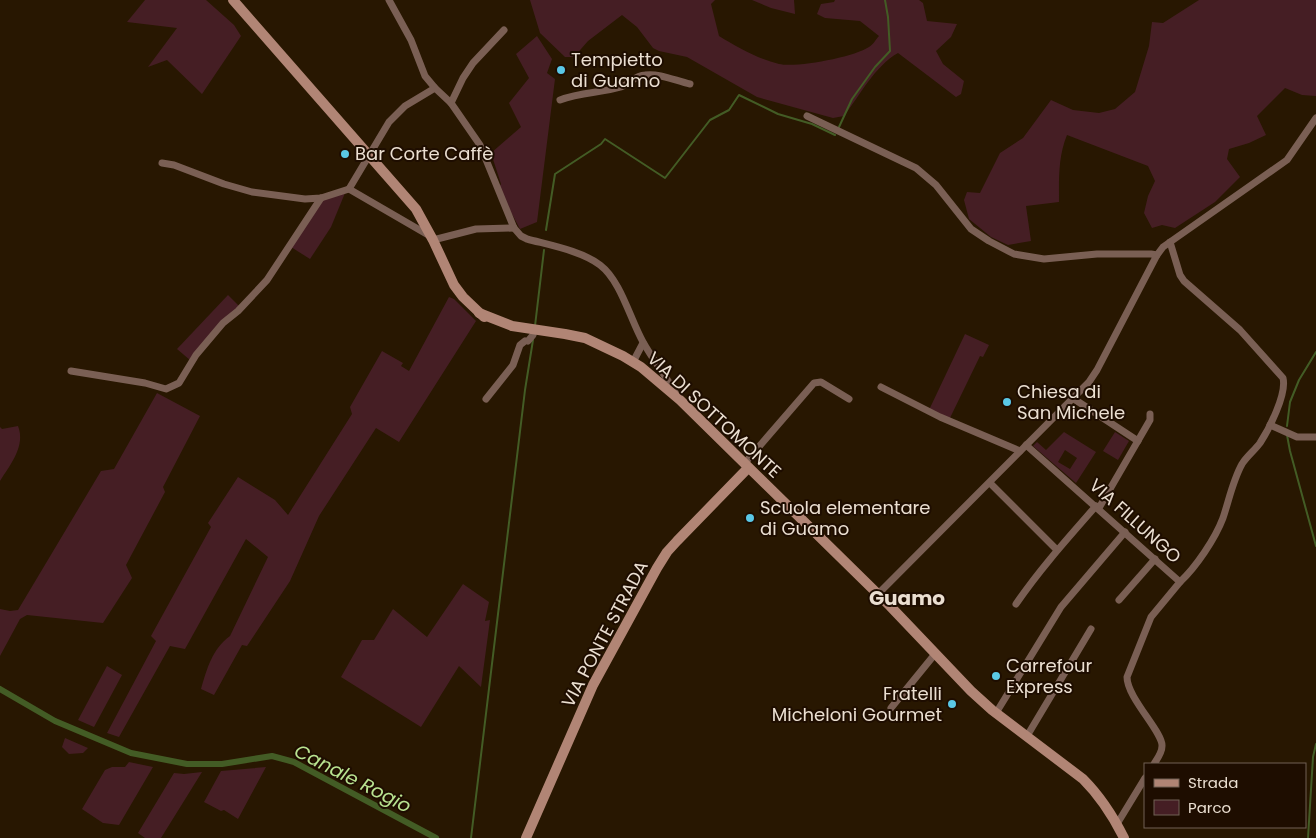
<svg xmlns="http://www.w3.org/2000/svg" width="1316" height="838" viewBox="0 0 1316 838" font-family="Poppins,sans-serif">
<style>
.green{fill:#451e24;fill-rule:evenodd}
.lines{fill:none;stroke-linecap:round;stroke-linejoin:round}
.stream{stroke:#435c25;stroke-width:2}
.canal{stroke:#435c25;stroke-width:6}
.street{stroke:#7a5f54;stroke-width:7}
.secondary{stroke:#b18575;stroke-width:10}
.poi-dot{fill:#5ac8e6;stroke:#1e0d00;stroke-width:2}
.labels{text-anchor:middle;stroke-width:4;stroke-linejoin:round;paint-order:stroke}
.poi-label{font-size:18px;fill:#ebdfd1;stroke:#1e0d00;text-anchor:start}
.street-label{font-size:18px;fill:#ebdfd1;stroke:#1e0d00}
.water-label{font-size:19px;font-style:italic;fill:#b9e390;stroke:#1e0d00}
.quarter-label{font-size:20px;font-weight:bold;fill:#ebdfd1;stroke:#1e0d00}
</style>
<rect width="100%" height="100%" fill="#281701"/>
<!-- green -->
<g class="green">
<polygon points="145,0 206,0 234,25 241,36 202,94 167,60 148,67 177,28 127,22"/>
<path d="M530 0H715L711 4 719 36C737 47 758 59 779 64 797 68 854 57 869 47 873 45 876 39 879 36L860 21 825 18 817 14 821 4 834 2 835 0H919L923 3 927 21 957 24 951 37 936 51 943 64 964 81 961 94 956 97 898 53C875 66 860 95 844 116L833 118 757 97 687 57 659 51 653 48 637 27 622 15 588 41 574 57H565L540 33Z"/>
<polygon points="752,0 794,0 795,14 771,8"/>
<path d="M1199 0H1316V96L1302 95 1285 88 1257 116 1266 135 1249 143 1229 149 1227 159 1240 177 1215 202 1175 228 1162 225 1152 228 1144 213 1148 196 1155 181 1148 166 1067 135C1058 157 1059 179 1059 202L1026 206 1031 241 1008 245 991 237 969 219 964 200 967 192 980 193 1000 153 1023 138 1051 100 1073 110 1099 113 1115 109 1135 92 1149 46 1152 22 1163 23Z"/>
<polygon points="537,36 552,59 547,73 555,79 537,222 520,229 498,188 501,184 491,153 521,127 509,103 529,78 516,54"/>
<polygon points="345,193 331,227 310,259 291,247 319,201"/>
<polygon points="228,295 240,307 190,360 177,349"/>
<path d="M449 297 454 299 476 321 399 442 376 428 319 516 290 581 247 646 242 645 214 695 201 689C207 669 212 649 230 636L268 557 246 539 185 649 170 646 119 737 107 733 156 641 151 636 211 527 208 523 238 477 275 500 288 515 352 414 350 407 382 351 403 363 401 366 409 371Z"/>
<polygon points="965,334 989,345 983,357 980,356 949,420 929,410"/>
<polygon points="157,393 200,416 163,487 165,492 126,565 132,578 103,623 27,615 20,619 0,656 0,609 10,611 18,610 101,471 114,469"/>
<path d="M18 426C26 446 10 465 0 481V427L2 429Z"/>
<path d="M1064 432 1096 452 1076 483 1033 446 1037 442 1046 450ZM1065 450 1077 458 1070 469 1058 462Z"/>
<polygon points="1115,432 1129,441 1118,460 1103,451"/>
<polygon points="463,584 489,602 485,621 490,620 481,687 459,666 421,727 341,677 362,640 374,640 393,609 427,637"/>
<polygon points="107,666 122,675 94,727 78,720"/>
<polygon points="65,738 88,748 83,753 69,754 62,747"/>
<polygon points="129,762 153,767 119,825 103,823 82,809 105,770 112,767 125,767"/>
<polygon points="266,767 238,819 224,810 221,811 204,802 221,771"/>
<polygon points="202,772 161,838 145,838 138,833 174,773 184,774"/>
</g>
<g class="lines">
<!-- stream -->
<g class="stream">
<polyline points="839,127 852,99 875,67 890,51 888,17 885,0"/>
<polyline points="546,230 555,174 601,144 605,139 665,178 710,120 729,110 739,95 778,114 812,124 835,135"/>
<polyline points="535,326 544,250"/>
<polyline points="1287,426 1290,402 1299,380 1316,352"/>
<polyline points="1287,435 1290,451 1316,546"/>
<polyline points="471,838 525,390 533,340"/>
<polyline points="1308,838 1313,757 1316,744"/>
</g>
<!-- canal -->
<polyline class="canal" points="0,689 55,721 131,753 187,764 222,764 272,756 294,762 436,838"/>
<!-- street -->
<g class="street">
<path d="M389 0 411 40 425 76 435 88 451 103 480 145 514 228 521 236 527 239C549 245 582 251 600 265 621 281 630 319 643 342 653 360 666 376 676 394"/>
<path d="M560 100C580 92 601 93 621 87 630 84 635 75 645 75 660 73 676 81 690 84"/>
<polyline points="451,103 463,78 473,63 504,30"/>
<polyline points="807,116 916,168 936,185 971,229 989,241 1014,254 1044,259 1097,254 1151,254 1157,255"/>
<polyline points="162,163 174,165 224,184 252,192 305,199 321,198 349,189 389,122 405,106 435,88"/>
<polyline points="349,189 430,236"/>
<polyline points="433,240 476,229 514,228"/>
<path d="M1170 242 1180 275 1184 281 1240 330 1283 378C1287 394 1269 429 1260 443 1255 450 1247 456 1242 464 1233 480 1229 500 1223 518 1215 539 1196 567 1180 582"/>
<polyline points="528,341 533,335"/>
<polyline points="633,362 643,343"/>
<polyline points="71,371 145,383 166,389 179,383 196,355 223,323 238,311 267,280 321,198"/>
<polyline points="881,387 940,417 1020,451"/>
<polyline points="486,399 513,365 520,345 525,341"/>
<polyline points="1074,399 1138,441"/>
<polyline points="1270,425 1297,437 1316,437"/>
<path d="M1026 445 1180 582 1151 617 1127 677C1127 698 1163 732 1162 746 1162 753 1157 759 1154 764"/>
<polyline points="744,464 814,383 821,382 849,399"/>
<polyline points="990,483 1057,550"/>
<polyline points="1099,508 1150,420 1150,414"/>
<polyline points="878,594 1089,382 1097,370 1157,255 1163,247 1287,160 1316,118"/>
<polyline points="1119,600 1155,559"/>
<path d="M1016 604C1040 569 1068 538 1096 506"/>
<polyline points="891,708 935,654"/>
<polyline points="996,713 1061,607 1125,532"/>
<polyline points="1027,736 1091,629"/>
<polyline points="1117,824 1145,778"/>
</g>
<!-- secondary -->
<g class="secondary">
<polyline points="233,0 416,209 433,240 454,285 463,297 484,317"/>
<path d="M479 313 512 326 565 334 585 338 623 356 641 367 680 400 890 606 971 691 992 710 1083 779C1100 796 1113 816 1124 838"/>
<polyline points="526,838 593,685 657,568 667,552 677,541 748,468"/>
</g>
</g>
<!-- markers -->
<g class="poi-dot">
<circle cx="561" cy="70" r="5"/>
<circle cx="345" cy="154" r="5"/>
<circle cx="1007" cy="402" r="5"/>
<circle cx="750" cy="518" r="5"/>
<circle cx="996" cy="676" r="5"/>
<circle cx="952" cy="704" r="5"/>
</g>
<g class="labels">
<!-- poi labels -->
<g class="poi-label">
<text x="571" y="66">Tempietto<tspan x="571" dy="21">di Guamo</tspan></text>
<text x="355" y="160">Bar Corte Caffè</text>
<text x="1017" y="398">Chiesa di<tspan x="1017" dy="21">San Michele</tspan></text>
<text x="760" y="514">Scuola elementare<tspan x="760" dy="21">di Guamo</tspan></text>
<text x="1006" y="672">Carrefour<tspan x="1006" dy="21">Express</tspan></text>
<text x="942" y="700" text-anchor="end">Fratelli<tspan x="942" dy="21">Micheloni Gourmet</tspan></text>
</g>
<!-- street labels -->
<g class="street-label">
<text transform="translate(714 415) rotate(43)" y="6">VIA DI SOTTOMONTE</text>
<text transform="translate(1135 521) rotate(42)" y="6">VIA FILLUNGO</text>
<text transform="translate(605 634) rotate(-62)" y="6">VIA PONTE STRADA</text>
</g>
<!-- water labels -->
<g class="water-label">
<text transform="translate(353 778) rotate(27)" y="7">Canale Rogio</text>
</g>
<!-- quarter labels -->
<g class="quarter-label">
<text x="907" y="605">Guamo</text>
</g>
</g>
<!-- legend -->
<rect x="1144" y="763" width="162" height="65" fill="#1e0d00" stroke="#706154"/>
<rect x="1154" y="779" width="25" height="8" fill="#b18575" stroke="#706154"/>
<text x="1188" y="788" font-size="15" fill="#ebdfd1">Strada</text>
<rect x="1154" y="800" width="25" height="15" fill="#451e24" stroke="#706154"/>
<text x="1188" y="813" font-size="15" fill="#ebdfd1">Parco</text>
</svg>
